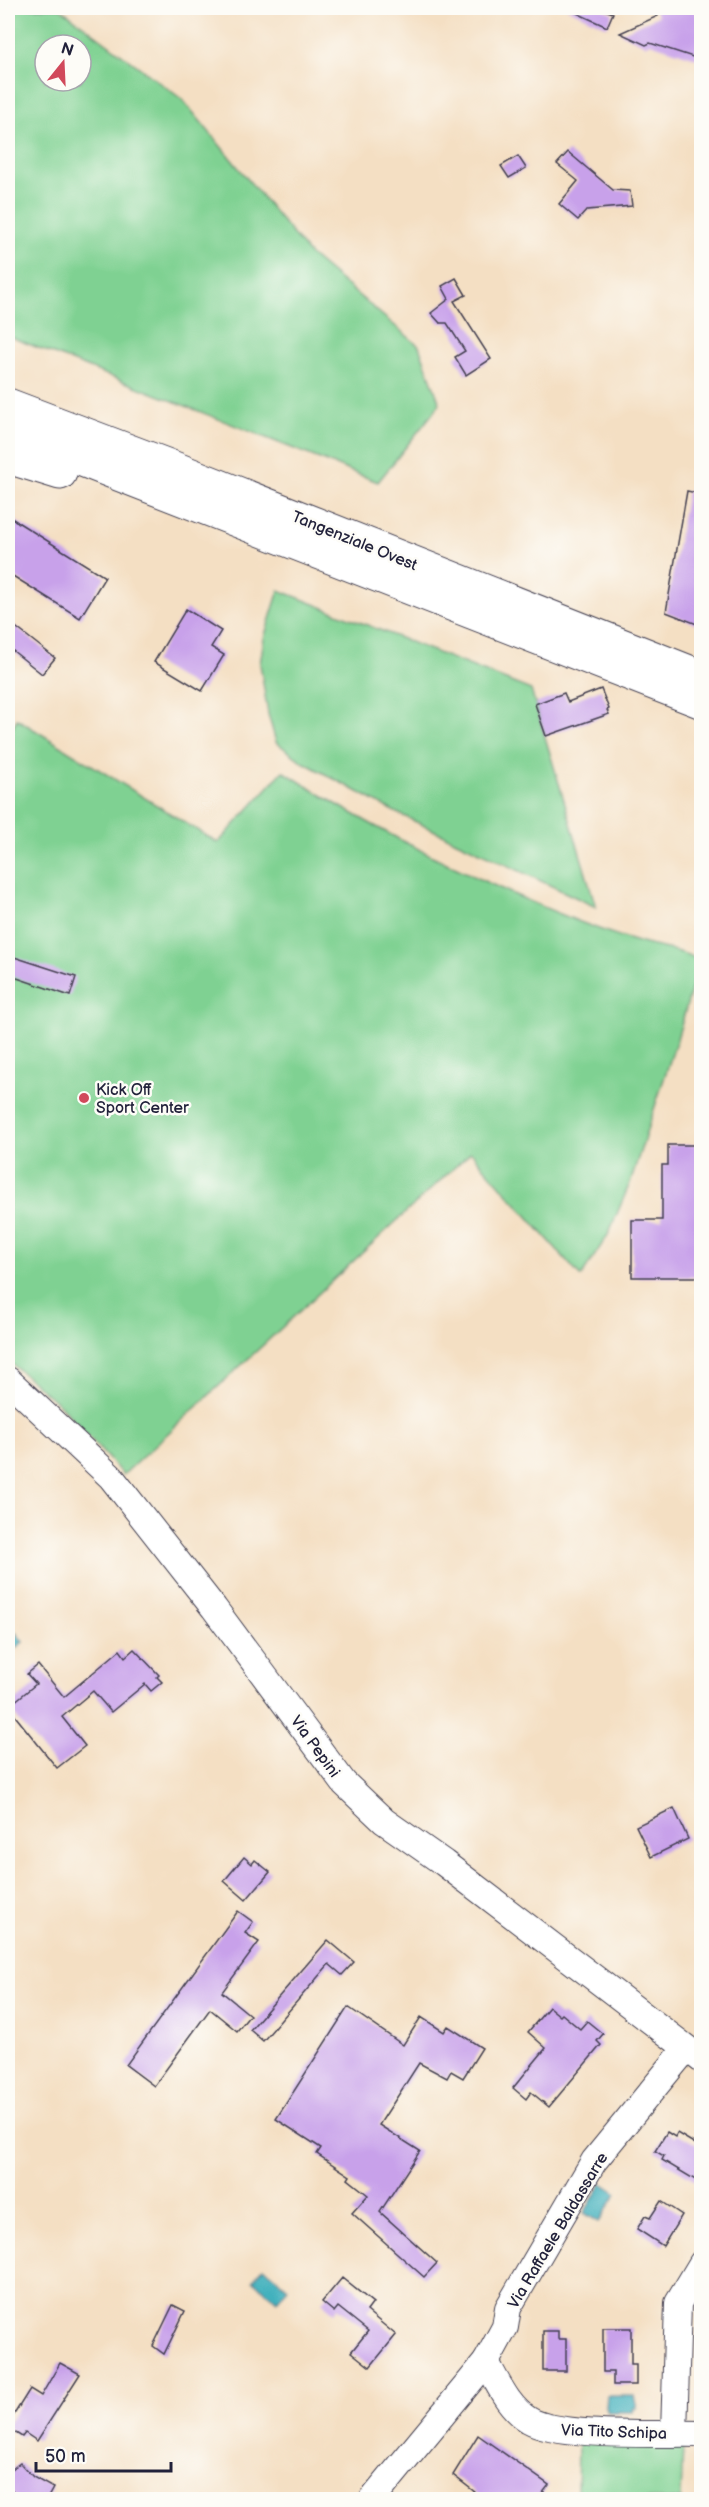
<svg xmlns="http://www.w3.org/2000/svg" width="709" height="2507" viewBox="0 0 709 2507" font-family="'Balsamiq Sans',sans-serif">
<style>
.green{fill:#7fd192;stroke:#507a66;stroke-width:1.5;fill-rule:evenodd}
.water{fill:#42b1bd;stroke:#326a7c;stroke-width:1.5}
.building{fill:#c8a1ea}
.lines{fill:none;stroke-linecap:round;stroke-linejoin:round}
.minor-casing{stroke:#423e4f;stroke-width:28}
.highway-casing{stroke:#423e4f;stroke-width:35}
.minor{stroke:#fff;stroke-width:26}
.highway{stroke:#fff;stroke-width:33}
.poi-dot{fill:#d1495b;stroke:#fdfcf7;stroke-width:2}
.labels{text-anchor:middle;stroke-width:5;stroke-linejoin:round;paint-order:stroke}
.street-label{font-size:16px;fill:#22223b;stroke:#fdfcf7}
.poi-label{font-size:16px;fill:#22223b;stroke:#fdfcf7;text-anchor:start}
</style>
<rect width="100%" height="100%" fill="#fdfcf7"/>
<filter id="ink" filterUnits="userSpaceOnUse"><feTurbulence type="fractalNoise" baseFrequency=".0167" numOctaves="2"/><feDisplacementMap in="SourceGraphic" scale="12" xChannelSelector="R" yChannelSelector="G"/><feConvolveMatrix kernelMatrix="1 2 1 2 8 2 1 2 1" color-interpolation-filters="sRGB"/></filter>
<filter id="wash" filterUnits="userSpaceOnUse"><feTurbulence type="fractalNoise" baseFrequency=".008" numOctaves="4" result="noise"/><feDisplacementMap in="SourceGraphic" scale="24" xChannelSelector="R" yChannelSelector="G"/><feGaussianBlur stdDeviation="1.35" result="paint"/><feColorMatrix in="noise" values="0 0 0 0 0 0 0 0 0 0 0 0 0 0 0 0 0 1.4 0 .05"/><feComposite in="paint" operator="in"/></filter>
<g filter="url(#wash)">
<rect width="100%" height="100%" fill="#f4dfc3"/>
<!-- green -->
<g class="green">
<path d="M8 8H60L183 100 309 254 419 346 440 404 378 482 8 336ZM45 45H81V81H45Z"/>
<polygon points="279,590 531,690 596,907 393,811 303,762 276,742 268,714 260,664 264,638"/>
<path d="M17 719 218 843 283 771C373 830 480 882 580 922 601 930 623 938 645 944 663 949 681 950 697 959L698 967 677 1039 630 1183 608 1235 581 1277 471 1152 123 1475 60 1405 8 1361V734Z"/>
<polygon points="578,2442 683,2444 681,2499 577,2500"/>
</g>
<!-- water -->
<g class="water">
<polygon points="16,1633 23,1642 8,1654 8,1639"/>
<polygon points="602,2183 617,2193 599,2222 584,2213"/>
<polygon points="264,2267 288,2288 277,2301 253,2280"/>
<polygon points="607,2396 634,2396 637,2408 634,2408 633,2412 608,2412 606,2407"/>
</g>
<g id="blocks">
<!-- building -->
<g class="building">
<polygon points="566,8 599,8 613,13 607,27"/>
<polygon points="654,8 694,8 702,24 702,60 650,43 646,45 620,33 658,16"/>
<polygon points="568,152 613,190 630,191 632,206 587,210 578,220 559,204 578,181 557,164"/>
<polygon points="518,156 526,168 509,178 501,166"/>
<polygon points="456,278 466,295 454,301 491,359 466,375 455,357 465,351 447,323 440,323 431,313 449,299 442,286"/>
<polygon points="687,491 702,494 702,626 666,612"/>
<polygon points="8,516 105,577 80,618 8,573"/>
<polygon points="186,609 221,631 211,647 224,655 202,691 154,662"/>
<polygon points="8,621 55,658 42,674 8,647"/>
<polygon points="601,689 609,709 607,710 609,714 546,736 535,704 564,693 568,702"/>
<polygon points="8,955 76,977 70,996 8,975"/>
<polygon points="668,1145 702,1145 702,1277 632,1277 632,1220 662,1220 662,1165 668,1165"/>
<polygon points="134,1649 159,1675 157,1677 162,1682 151,1691 145,1684 111,1712 93,1691 62,1717 85,1746 57,1768 8,1707 36,1684 27,1674 38,1665 64,1697 120,1650 125,1657"/>
<polygon points="674,1808 688,1839 651,1857 636,1826"/>
<polygon points="244,1857 252,1864 255,1860 270,1872 246,1900 224,1881"/>
<polygon points="238,1911 253,1922 245,1933 259,1942 222,1992 250,2015 237,2031 210,2009 154,2086 126,2065"/>
<polygon points="328,1940 354,1962 342,1975 329,1964 263,2041 250,2030"/>
<polygon points="348,2007 403,2045 421,2017 444,2032 448,2026 482,2048 463,2078 451,2071 447,2078 419,2063 379,2125 420,2151 380,2212 437,2263 424,2277 352,2213 368,2195 348,2179 350,2176 317,2154 321,2148 276,2119"/>
<polygon points="549,2007 560,2016 562,2014 580,2029 587,2021 603,2034 597,2041 601,2045 549,2107 531,2092 526,2099 513,2088 546,2048 528,2032"/>
<polygon points="667,2132 675,2137 677,2133 702,2148 702,2184 662,2160 664,2156 655,2151"/>
<polygon points="661,2201 682,2215 663,2246 637,2229 645,2216 650,2218"/>
<polygon points="342,2278 373,2303 367,2311 396,2335 370,2367 351,2352 368,2331 338,2307 334,2312 322,2302"/>
<polygon points="173,2305 185,2311 164,2354 153,2346"/>
<polygon points="603,2328 631,2328 631,2364 636,2364 636,2385 613,2385 613,2372 603,2372"/>
<polygon points="543,2331 558,2331 558,2339 566,2339 566,2371 543,2371"/>
<polygon points="60,2363 80,2374 37,2441 25,2433 22,2437 8,2428 8,2424 30,2389 41,2396"/>
<polygon points="478,2435 549,2485 538,2499 484,2499 453,2475"/>
<polygon points="20,2463 33,2477 53,2488 47,2499 18,2499 8,2484 8,2472"/>
</g>
</g>
</g>
<g filter="url(#ink)">
<use href="#blocks" fill-opacity="0" stroke="#423e4f" stroke-width="1.5"/>
<g class="lines">
<defs>
<g id="minor">
<polyline points="8,1380 111,1477 214,1608 344,1783 384,1821 444,1863 702,2060"/>
<path d="M486 2362C498 2383 508 2407 529 2420 560 2438 661 2433 702 2434"/>
<polyline points="674,2433 678,2303 702,2263"/>
<polyline points="372,2500 486,2362 505,2327 508,2308 594,2161 685,2050"/>
</g>
<g id="highway">
<polyline points="8,405 174,468 702,677"/>
<polyline points="8,431 702,702"/>
<polyline points="8,457 60,473"/>
</g>
</defs>
<!-- minor casing -->
<use href="#minor" class="minor-casing"/>
<!-- highway casing -->
<use href="#highway" class="highway-casing"/>
<!-- minor -->
<use href="#minor" class="minor"/>
<!-- highway -->
<use href="#highway" class="highway"/>
</g>
</g>
<!-- markers -->
<circle class="poi-dot" cx="84" cy="1098" r="6"/>
<g class="labels">
<!-- street labels -->
<g class="street-label">
<text transform="translate(355 540) rotate(22)" y="6">Tangenziale Ovest</text>
<text transform="translate(316 1746) rotate(54)" y="6">Via Pepini</text>
<text transform="translate(557 2230) rotate(-59)" y="6">Via Raffaele Baldassarre</text>
<text transform="translate(614 2431) rotate(2)" y="6">Via Tito Schipa</text>
</g>
<!-- poi labels -->
<g class="poi-label">
<text x="96" y="1095">Kick Off<tspan x="96" dy="18">Sport Center</tspan></text>
</g>
</g>
<!-- margin -->
<rect width="709" height="2507" fill="none" stroke="#fdfcf7" stroke-width="30"/>
<!-- north arrow -->
<g transform="translate(63 63) rotate(18)"><circle r="28" fill="#fdfcf7" stroke="#a5a5ac" stroke-width="1.5"/>
<path d="M0-4.5L10 22L0 15L-10 22Z" fill="#d1495b"/>
<text y="-9" font-size="16" font-weight="bold" text-anchor="middle" fill="#22223b">N</text>
</g>
<!-- scale -->
<path d="M36 2462v9h135v-9" fill="none" stroke="#22223b" stroke-width="3"/>
<text x="45" y="2462" font-size="18" fill="#22223b" stroke="#fdfcf7" stroke-width="4.5" paint-order="stroke">50 m</text>
</svg>
